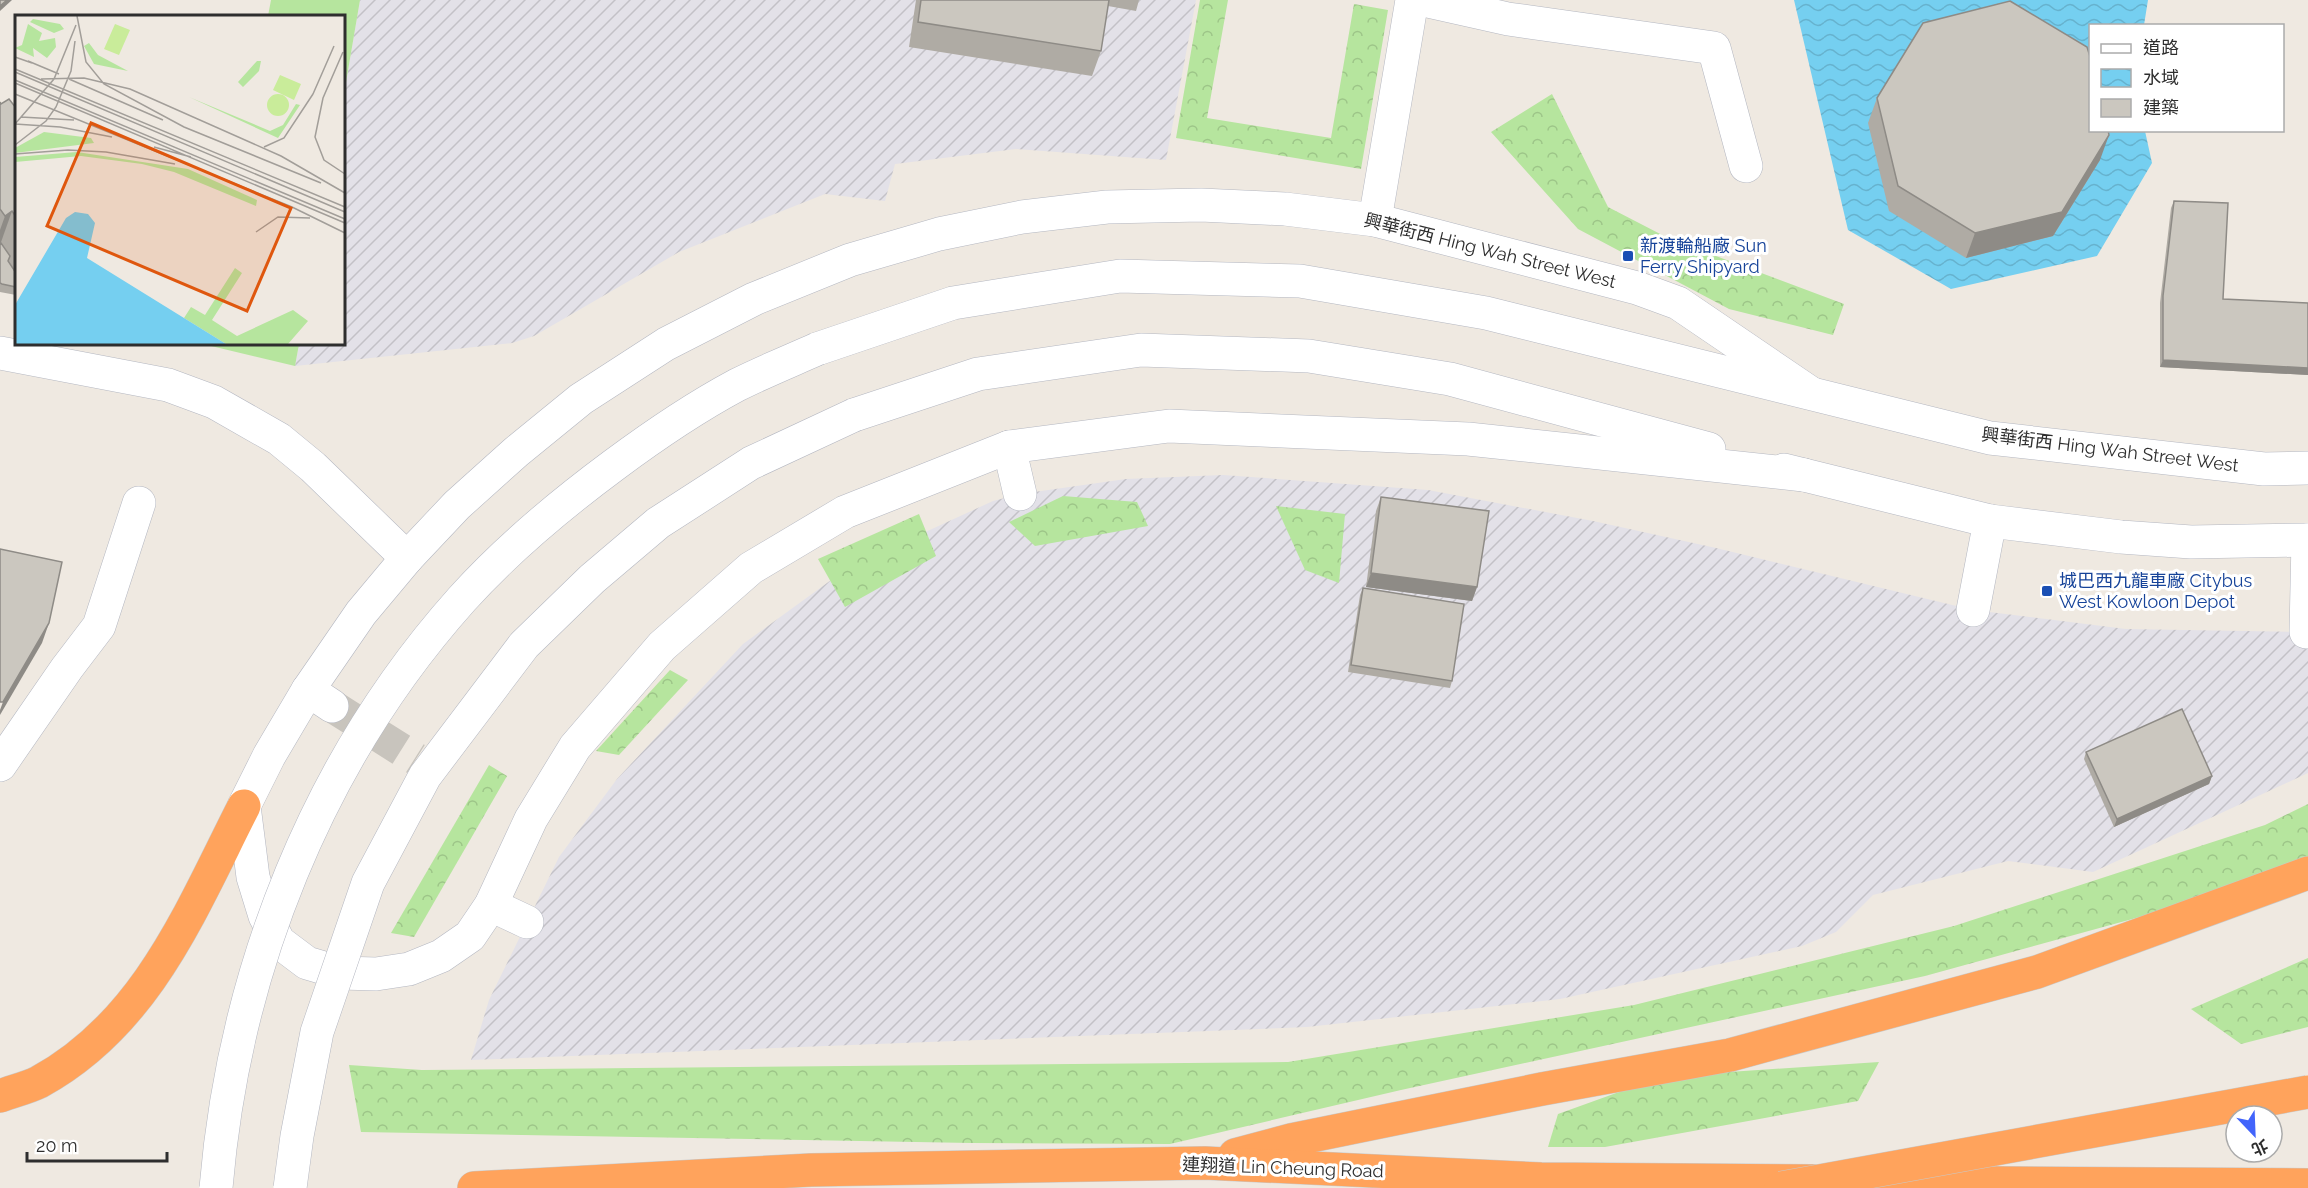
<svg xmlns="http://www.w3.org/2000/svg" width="2308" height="1188" viewBox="0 0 2308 1188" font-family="Raleway,'Noto Sans TC',sans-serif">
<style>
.industrial{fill:url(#industrial-furrows)}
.forest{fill:url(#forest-crowns)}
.park{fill:#b6e59e}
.water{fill:url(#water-waves)}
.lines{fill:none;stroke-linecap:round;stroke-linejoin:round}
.minor-tunnel{stroke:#c8c4bd;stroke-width:33;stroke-dasharray:33 16;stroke-linecap:butt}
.minor-casing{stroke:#b4b7c1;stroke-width:34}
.highway-casing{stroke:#c9c9c9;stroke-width:34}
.minor{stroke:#fff;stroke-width:33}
.highway{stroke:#ffa35c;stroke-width:33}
.minor-bridge-casing{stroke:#b4b7c1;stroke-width:34;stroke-linecap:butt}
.highway-bridge-casing{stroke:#c9c9c9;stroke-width:34;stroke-linecap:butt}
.minor-bridge{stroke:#fff;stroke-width:33}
.highway-bridge{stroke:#ffa35c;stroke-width:33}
.wall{fill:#afaba4}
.shaded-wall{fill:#8e8b86}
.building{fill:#cbc7bf;stroke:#8e8b86;stroke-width:1.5}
.transit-dot{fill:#1a4fb4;stroke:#fff;stroke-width:2}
.labels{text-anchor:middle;stroke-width:6;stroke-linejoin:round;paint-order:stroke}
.transit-label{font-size:18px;fill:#164399;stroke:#fff;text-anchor:start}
.street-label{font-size:18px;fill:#2e2e2e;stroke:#fff}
.inset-road{fill:none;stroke:#a29e99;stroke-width:1.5}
.view{fill:#df570e;fill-opacity:0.15;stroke:#df570e;stroke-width:3}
.inset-edge{fill:none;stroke:#2e2e2e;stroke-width:3}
</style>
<defs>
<pattern id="industrial-furrows" width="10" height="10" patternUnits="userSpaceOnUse" patternTransform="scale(1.5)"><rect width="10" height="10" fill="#e3e1e8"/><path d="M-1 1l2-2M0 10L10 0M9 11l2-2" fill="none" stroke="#c3c1c7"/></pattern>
<pattern id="forest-crowns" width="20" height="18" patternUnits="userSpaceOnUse" patternTransform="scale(1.5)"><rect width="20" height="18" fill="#b6e59e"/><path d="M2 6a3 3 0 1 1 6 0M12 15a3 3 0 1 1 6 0" fill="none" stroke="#9dc588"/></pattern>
<pattern id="water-waves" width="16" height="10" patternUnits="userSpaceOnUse" patternTransform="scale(1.5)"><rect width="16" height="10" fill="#75cff0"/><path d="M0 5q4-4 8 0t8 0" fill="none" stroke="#66b2ce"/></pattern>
</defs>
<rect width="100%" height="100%" fill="#efe9e1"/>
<!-- industrial -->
<g class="industrial">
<polygon points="360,0 1196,0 1166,160 1016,149 895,164 885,201 825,194 679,252 534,336 512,343 295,366 299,344 344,344 344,94"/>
<polygon points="1223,475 1428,490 1593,521 1716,548 1973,610 2126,629 2308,632 2308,773 2093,872 2008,861 1873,895 1836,932 1802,946 1560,999 1307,1027 471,1060 489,1000 559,857 617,779 743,644 849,567 993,501 1020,494 1126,479"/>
</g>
<!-- forest -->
<g class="forest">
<polygon points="1200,0 1228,0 1207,118 1331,138 1354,4 1388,10 1361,169 1176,138"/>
<polygon points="1552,94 1608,207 1668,238 1844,304 1833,335 1729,309 1578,229 1491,132"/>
<polygon points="1063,496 1137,502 1148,526 1035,546 1009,522"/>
<polygon points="1276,506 1345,514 1339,583 1305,570"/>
<polygon points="919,514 936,556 845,607 818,559"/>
<polygon points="670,670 688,680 619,755 596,751"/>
<polygon points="489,765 507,776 414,937 391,933"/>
<polygon points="2308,804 2308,856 2158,912 1925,976 1401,1090 1170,1144 971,1143 361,1132 349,1065 422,1070 1288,1062 1634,1005 1954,926 2265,825"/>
<polygon points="2308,958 2308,1027 2241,1044 2191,1009"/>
<polygon points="1879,1062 1858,1101 1605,1147 1548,1147 1558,1114 1644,1083 1729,1072"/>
</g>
<!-- park -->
<g class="park">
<polygon points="271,0 360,0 344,94 344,16 268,16"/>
<polygon points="211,344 299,344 295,366 211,346"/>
</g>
<!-- water -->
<polygon class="water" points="1794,0 2148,0 2144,25 2090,26 2090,130 2145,131 2152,163 2097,256 1951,289 1848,230"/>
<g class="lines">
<!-- minor-tunnel -->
<polyline class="minor-tunnel" points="332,706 416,759"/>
<defs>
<g id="minor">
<polyline points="1423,0 1508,19 1714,48 1746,166"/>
<polyline points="1375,220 1412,0"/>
<polyline points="817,349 953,303 1120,276 1300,281 1486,313 1990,438 2264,469 2308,468"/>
<polyline points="0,353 168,385 214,402 279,439 313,467 407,558"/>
<polyline points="854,415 978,374 1141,350 1309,356 1450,379 1709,449"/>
<polyline points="1009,447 1020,494"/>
<polyline points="1784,470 1990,521 2121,537 2191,542 2308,540"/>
<polyline points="1804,475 1468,439 1169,426 1009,447 845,512 751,568 662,646 575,747 531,819 491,905 470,936 441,956 409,969 376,974 341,973 307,963 279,942 265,916 253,877 244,806 269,756 308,690 361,613 407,558 457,505 516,452 581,399 666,344 754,299 850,260 939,234 1022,217 1107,207 1201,205 1285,209 1375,220 1637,288 1678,303 1809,392"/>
<polyline points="1973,610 1990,521"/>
<polyline points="2306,632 2308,540"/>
<polyline points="308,690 332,706"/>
<polyline points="0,765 67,668 99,626 139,503"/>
<polyline points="491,905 527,922"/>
</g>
<g id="highway">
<path d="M0 1096C13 1091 27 1088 39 1082 147 1023 191 910 244 806"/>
<polyline points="1235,1155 1291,1140 1542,1089 1730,1055 2037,972 2308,873"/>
<polyline points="1861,1182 2308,1185"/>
<polyline points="474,1188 811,1170 1205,1163 1541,1179 1812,1181"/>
</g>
</defs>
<!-- minor casing -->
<use href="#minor" class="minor-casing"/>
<!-- highway casing -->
<use href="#highway" class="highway-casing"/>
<!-- minor -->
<use href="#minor" class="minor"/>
<!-- highway -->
<use href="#highway" class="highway"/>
<defs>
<g id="minor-bridge">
<path d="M216 1188C234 972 317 761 462 599 507 549 560 505 614 465 653 436 694 408 737 385 763 372 790 361 817 349"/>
<polyline points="290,1188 297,1136 317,1032 368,883 425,776 524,645 592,579 658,523 751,463 854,415"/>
</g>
<polyline id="highway-bridge" points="1781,1188 2308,1092"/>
</defs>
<!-- minor-bridge casing -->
<use href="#minor-bridge" class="minor-bridge-casing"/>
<!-- highway-bridge casing -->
<use href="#highway-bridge" class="highway-bridge-casing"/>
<!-- minor-bridge -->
<use href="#minor-bridge" class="minor-bridge"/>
<!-- highway-bridge -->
<use href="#highway-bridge" class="highway-bridge"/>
</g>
<!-- wall -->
<g class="wall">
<polygon points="916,0 1139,0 1136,11 1108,6 1101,51 1092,76 909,47"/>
<polygon points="1877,98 2100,160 2053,236 1966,258 1889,211 1868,123"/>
<polygon points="0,102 1,104 16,108 16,295 0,292"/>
<polygon points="2174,201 2223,299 2308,303 2308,375 2160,367 2160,303 2171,208"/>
<polygon points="1381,497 1477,587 1472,601 1366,587 1376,511"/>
<polygon points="1363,588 1452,681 1450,688 1348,672 1360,595"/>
<polygon points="2086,752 2212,776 2209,784 2114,827 2084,759"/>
</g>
<!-- shaded-wall -->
<g class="shaded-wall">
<polygon points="7,0 12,0 0,11 0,6"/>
<polygon points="2109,135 2100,160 2053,236 1966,258 1975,233"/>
<polygon points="12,211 0,245 0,230 5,216"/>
<polygon points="2163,360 2308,368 2308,375 2160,367"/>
<polygon points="1371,573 1477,587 1472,601 1366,587"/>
<polygon points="49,623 42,643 0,715 0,710 3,702"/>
<polygon points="2212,776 2209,784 2114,827 2117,819"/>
</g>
<!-- building -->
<g class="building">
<polygon points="0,0 7,0 0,6"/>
<polygon points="921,0 1109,0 1101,51 918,22"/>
<polygon points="2010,1 2087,47 2091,60 2091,130 2108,130 2109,135 2062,212 1975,233 1898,186 1877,98 1923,23"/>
<polygon points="9,99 16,108 16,217 12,211 5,216 0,209 0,102 1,104"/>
<polygon points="2174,201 2228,203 2223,299 2308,303 2308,368 2163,360 2163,296"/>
<polygon points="0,243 1,243 10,256 8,261 16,273 16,287 2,284 0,283"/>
<polygon points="1381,497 1489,511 1477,587 1371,573"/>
<polygon points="0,549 62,562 49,623 3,702 0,702"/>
<polygon points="1363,588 1464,604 1452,681 1351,665"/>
<polygon points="2182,709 2212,776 2117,819 2086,752"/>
</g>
<!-- markers -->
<g class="transit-dot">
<rect x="1622" y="250" width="12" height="12" rx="3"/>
<rect x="2041" y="585" width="12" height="12" rx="3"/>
</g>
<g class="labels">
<!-- transit labels -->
<g class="transit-label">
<text x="1640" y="252">新渡輪船廠 Sun<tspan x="1640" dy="21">Ferry Shipyard</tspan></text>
<text x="2059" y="587">城巴西九龍車廠 Citybus<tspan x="2059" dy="21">West Kowloon Depot</tspan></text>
</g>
<!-- street labels -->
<g class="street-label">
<text transform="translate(1490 251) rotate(14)" y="6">興華街西 Hing Wah Street West</text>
<text transform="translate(2110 450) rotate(7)" y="6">興華街西 Hing Wah Street West</text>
<text transform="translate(1283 1168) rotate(2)" y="6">連翔道 Lin Cheung Road</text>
</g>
</g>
<!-- overview -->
<g transform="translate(15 15)">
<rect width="330" height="330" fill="#efe9e1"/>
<path d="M18 4 45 9 49 14 39 18 15 7ZM13 9 27 18 24 26 40 23 41 32 32 43 18 33 19 42 0 33 7 30ZM74 28 83 40 113 56 79 49 69 31ZM242 46H246L244 56 228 72 223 67ZM174 82 255 116 268 110 281 89 285 90 263 123ZM29 117 76 123 79 128 0 138V133ZM62 137 173 154 242 185 241 191 159 157 127 149 66 141 0 147V142Z" fill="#b6e59e"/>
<path d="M220 253 227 258 197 305 222 321 278 295 293 306 273 329H211L169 303 176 292 190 300Z" fill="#b6e59e"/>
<path d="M100 9 115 15 104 40 89 34ZM265 60 286 69 279 85 258 75ZM252 90a11 11 0 1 1 22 0a11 11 0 1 1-22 0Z" fill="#c9ec9a"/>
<path d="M60 197 73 199 80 208 72 243 211 329H0V290L51 203Z" fill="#75cff0"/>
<path class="inset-road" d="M62 1 71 47 89 69 169 112 306 168M328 37 308 83 300 122 309 145 330 159M0 42 17 48M13 46 44 59M0 54 330 192M0 57 330 197M26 64 69 63 115 74 266 141 330 178M54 64 148 105M0 65 330 204M0 68 330 208M0 79 277 192 330 218M298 79 319 31M6 102 59 105M0 109 45 112 97 122M0 109 39 64 61 10M0 130 31 106 41 92 56 56 60 26M139 132 176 142M249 132 269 123 298 79M0 139 53 135 91 137 160 149M241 217 263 202 295 203"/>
<path class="view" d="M76 108 276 193 232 296 32 211Z"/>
<rect width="330" height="330" class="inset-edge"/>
</g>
<!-- legend -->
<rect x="2089" y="24" width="195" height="108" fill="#ffffff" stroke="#ababab" stroke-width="1.5"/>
<rect x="2101" y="44" width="30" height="9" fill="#ffffff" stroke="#ababab" stroke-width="1.5"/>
<text x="2143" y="54" font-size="18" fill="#2e2e2e">道路</text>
<rect x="2101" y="69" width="30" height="18" fill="url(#water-waves)" stroke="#ababab" stroke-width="1.5"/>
<text x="2143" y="84" font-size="18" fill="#2e2e2e">水域</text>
<rect x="2101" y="99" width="30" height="18" fill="#cbc7bf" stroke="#ababab" stroke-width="1.5"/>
<text x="2143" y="114" font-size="18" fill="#2e2e2e">建築</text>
<!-- north arrow -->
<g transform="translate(2254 1134) rotate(157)"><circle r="28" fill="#ffffff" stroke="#ababab" stroke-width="1.5"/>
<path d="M0-4.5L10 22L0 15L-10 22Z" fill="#4264fb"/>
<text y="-9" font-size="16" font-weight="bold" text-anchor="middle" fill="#2e2e2e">北</text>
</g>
<!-- scale -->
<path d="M27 1152v9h140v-9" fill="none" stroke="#2e2e2e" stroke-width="3"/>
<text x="36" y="1152" font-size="18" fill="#2e2e2e" stroke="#ffffff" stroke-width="4.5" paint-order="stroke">20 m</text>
</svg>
